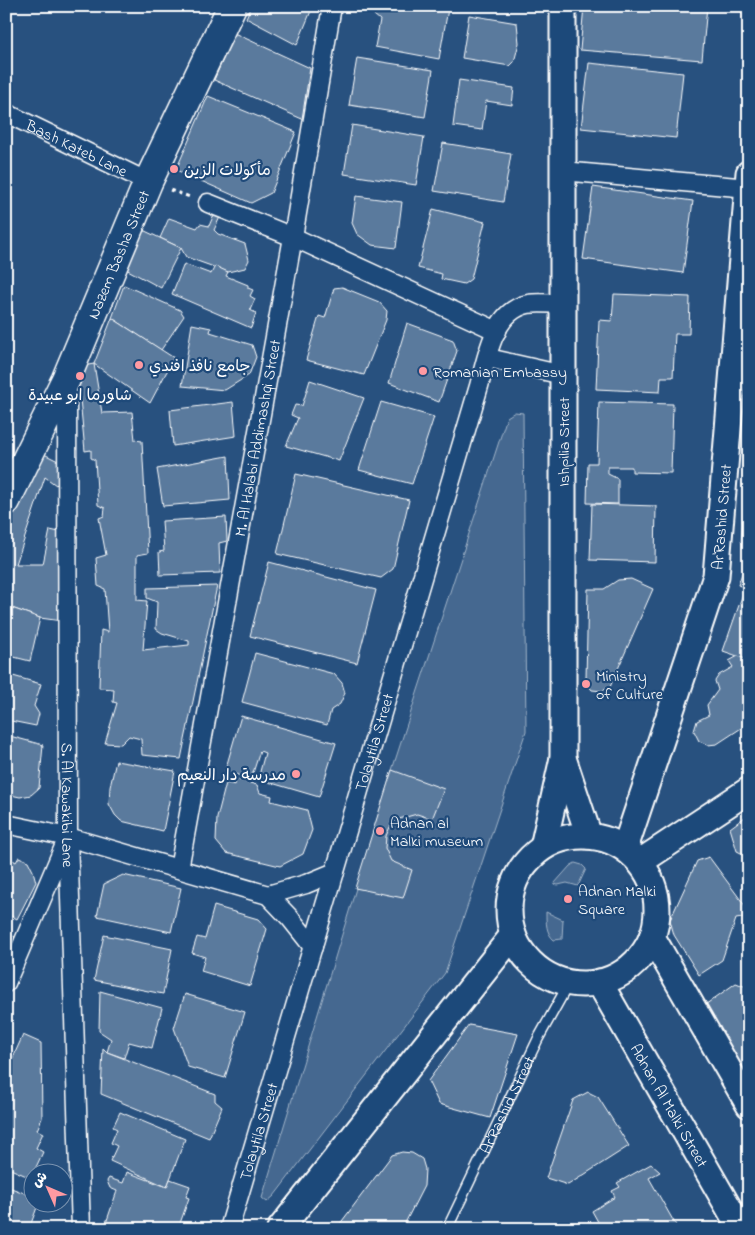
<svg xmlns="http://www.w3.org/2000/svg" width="755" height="1235" viewBox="0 0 755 1235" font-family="'Indie Flower','Playpen Sans Arabic',sans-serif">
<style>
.green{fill:#446890;stroke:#a2b4c8}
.building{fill:#5a7a9d;stroke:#fff}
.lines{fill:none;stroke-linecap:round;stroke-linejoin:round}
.service-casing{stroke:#fff;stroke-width:12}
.minor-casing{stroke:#fff;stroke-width:21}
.secondary-casing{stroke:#fff;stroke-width:29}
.primary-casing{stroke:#fff;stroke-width:31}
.path{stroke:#fff;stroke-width:3;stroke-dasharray:4 4;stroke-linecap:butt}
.service{stroke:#1f4a7a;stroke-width:9}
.minor{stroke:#1f4a7a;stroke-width:18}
.secondary{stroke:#1f4a7a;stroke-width:25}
.primary{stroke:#1f4a7a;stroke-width:28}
.poi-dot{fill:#ff9aa2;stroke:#1f4a7a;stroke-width:2}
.labels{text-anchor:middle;stroke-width:4.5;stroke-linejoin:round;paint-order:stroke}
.street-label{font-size:16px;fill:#fff;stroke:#1f4a7a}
.poi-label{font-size:16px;fill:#fff;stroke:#1f4a7a;text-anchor:start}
</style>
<rect width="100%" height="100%" fill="#28517f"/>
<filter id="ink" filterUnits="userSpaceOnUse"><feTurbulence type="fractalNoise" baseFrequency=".02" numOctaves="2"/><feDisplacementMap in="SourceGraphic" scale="10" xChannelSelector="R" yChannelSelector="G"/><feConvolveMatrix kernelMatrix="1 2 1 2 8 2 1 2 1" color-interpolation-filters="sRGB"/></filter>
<g filter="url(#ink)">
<!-- green -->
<g class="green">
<polygon points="515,412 523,413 526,731 445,973 274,1196 267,1202 262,1198 392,770 507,417"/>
<polygon points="749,448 749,542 741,542"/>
<polygon points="575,863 582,865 586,869 578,886 567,883 558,885 554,884 570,866"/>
<path d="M546 912 563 920 562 939 554 940C546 933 546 923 546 912Z"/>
</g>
<!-- building -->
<g class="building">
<polygon points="251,6 313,6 297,45 246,18"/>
<polygon points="376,6 433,6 448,9 439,59 375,47 380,20 374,15"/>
<polygon points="584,6 707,6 702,60 580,50"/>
<polygon points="469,15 517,23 519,43 514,62 510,66 462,58"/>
<polygon points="234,33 310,68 302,119 214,80"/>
<polygon points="357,58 433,70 425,117 349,105"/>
<polygon points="589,63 683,73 676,138 581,128"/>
<polygon points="459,80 514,88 512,105 486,101 482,130 453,126"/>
<polygon points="208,96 296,132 271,193 251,203 176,170"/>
<polygon points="352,125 424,137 416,185 344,174"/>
<polygon points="443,143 511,154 503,202 434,191"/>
<polygon points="593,187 693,201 683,273 583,259"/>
<polygon points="356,196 402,202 396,248 372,245 357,234 352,223"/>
<polygon points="433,209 485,222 471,279 464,284 441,279 442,274 418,268"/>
<polygon points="215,212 221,215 214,230 218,234 245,244 249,260 245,268 228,272 186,257 181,248 160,238 169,218 197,228 200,224 209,226"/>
<polygon points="143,230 181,248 161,288 124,268"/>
<polygon points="184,264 211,274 215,266 228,272 226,276 248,285 248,288 253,290 250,296 255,299 250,310 256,313 251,328 172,294"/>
<polygon points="124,285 180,310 184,316 161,350 112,318"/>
<polygon points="342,287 379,302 387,311 386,320 364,375 306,360 319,316 325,318 334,288"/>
<polygon points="614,294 690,297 689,334 675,334 673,377 661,377 660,392 596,389 599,320 612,321"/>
<polygon points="112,318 174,358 150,403 94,364"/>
<polygon points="407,323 453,340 457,351 439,402 389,383"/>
<polygon points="192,324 211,328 210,332 252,345 256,357 249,375 225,390 182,386"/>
<polygon points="94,364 102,413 132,412 135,440 142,441 148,553 137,555 137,600 147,601 143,650 189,645 189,641 162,633 156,629 157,602 147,598 147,588 217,586 181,759 142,755 141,739 129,736 121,744 105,743 117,703 113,702 114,689 99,688 101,630 108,632 105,589 98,586 96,558 106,555 99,518 104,516 105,508 98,505 95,460 91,458 91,450 85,451 77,367"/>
<polygon points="310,380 364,398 339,461 286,446 298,418 291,415 295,405 302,406"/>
<polygon points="233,402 236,436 173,446 170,410"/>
<polygon points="381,402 434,417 412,484 359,470"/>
<polygon points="599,402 673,404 671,473 632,472 632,467 608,467 608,474 618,479 618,504 587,503 588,463 597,463"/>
<polygon points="40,452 60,462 62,479 56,485 45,477 16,564 43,564 50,530 64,533 62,621 40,618 6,606 6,528"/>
<polygon points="228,456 230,500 163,506 157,469"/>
<polygon points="296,474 409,500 393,569 381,578 277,554"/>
<polygon points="592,504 656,506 655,562 590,560"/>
<polygon points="226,517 227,541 219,543 220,573 160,575 159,552 164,551 162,521"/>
<polygon points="269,562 376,590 357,663 250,636"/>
<polygon points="745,565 749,567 749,651 746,659 723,651 745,588 738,585"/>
<polygon points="631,579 653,589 610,687 602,691 592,690 588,685 586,679 588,589 604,589 618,580"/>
<polygon points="6,606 40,618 30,661 6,655"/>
<polygon points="255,653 334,674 342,683 345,693 340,704 331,710 327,725 242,702"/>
<polygon points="738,656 749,661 749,723 717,744 708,745 699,741 694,731 697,721 709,715 707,705 718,690 715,681 719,675 733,667 729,661"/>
<polygon points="6,674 41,684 34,706 39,714 36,726 6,720"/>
<polygon points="241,716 336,743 319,797 258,779 265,753 260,751 251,779 225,771"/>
<polygon points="6,735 43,745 39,788 31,795 20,797 6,794"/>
<polygon points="116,761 175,771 163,831 121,821 115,815 109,804 110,787"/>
<polygon points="392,770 444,789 432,819 417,814 399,819 390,827 386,836 385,848 391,861 412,870 403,898 355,888"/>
<polygon points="236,779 257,785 260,793 272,796 271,801 307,810 312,830 303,854 280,866 226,853 216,841 217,818 226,783 235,785"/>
<polygon points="749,814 749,862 743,854 737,851 730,828"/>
<polygon points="6,856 16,862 19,857 28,861 33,871 36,882 17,919 6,913"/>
<polygon points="709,857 749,911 749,917 736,919 722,960 699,975 674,935 670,920 697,861"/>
<polygon points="123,875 181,888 171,932 97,916 104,884"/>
<polygon points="214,906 258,919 267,929 250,986 201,971 205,957 192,953 197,937 205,939"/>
<polygon points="6,933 15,937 6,955"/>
<polygon points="104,935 172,949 163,994 94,980"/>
<polygon points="736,983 749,988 749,1076 702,1007"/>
<polygon points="100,991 162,1008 152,1048 129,1042 124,1058 107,1052 111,1039 99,1031"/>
<polygon points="185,994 245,1012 225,1078 188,1067 174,1028"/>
<polygon points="469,1025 518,1034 490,1118 439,1104 428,1081"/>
<polygon points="23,1035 41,1043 42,1118 37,1130 43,1133 36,1148 43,1152 31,1178 6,1167 6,1073"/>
<polygon points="103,1048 107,1052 215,1094 215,1101 222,1107 209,1138 101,1094"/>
<polygon points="588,1092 598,1097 629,1146 568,1185 546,1178 573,1100"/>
<polygon points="120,1112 185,1139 167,1187 110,1161 117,1146 111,1143 117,1129 113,1127"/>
<polygon points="402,1152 412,1153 422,1159 425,1169 424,1186 402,1229 336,1229 392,1155"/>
<polygon points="651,1164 660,1172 649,1178 678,1229 602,1229 592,1211 615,1197 612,1191 620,1187 617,1183"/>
<polygon points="127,1172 167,1187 170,1179 190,1186 186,1197 189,1198 178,1229 104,1229 117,1191 110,1188 107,1181 109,1178 123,1183"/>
<polygon points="6,1186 32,1196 32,1202 39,1202 29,1229 6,1229"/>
</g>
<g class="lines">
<defs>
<g id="service">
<path id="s1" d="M447 1229 538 1039 569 983"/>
</g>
<g id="minor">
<path id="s2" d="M6 113 148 182"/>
<polyline points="563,171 748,188"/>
<polyline points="208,203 293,237 497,331"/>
<polyline points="488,358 563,375"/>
<path id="s3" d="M67 387 68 837 81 1229"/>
<polyline points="6,824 68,837 268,895 290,918 313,947"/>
<path id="s4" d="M179 869 293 237 332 6"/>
<polyline points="268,895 306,884 335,872"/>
<polyline points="6,983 66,842"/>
<path id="s5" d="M229 1229 479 386C487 358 493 311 528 304 539 302 552 304 563 304"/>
</g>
<g id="secondary">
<polyline points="563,758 589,836"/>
<circle cx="583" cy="910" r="74"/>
<polyline points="543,847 563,758 563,6"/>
<path id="s6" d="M625 848 716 576 749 173"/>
<polyline points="640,862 749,790"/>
<polyline points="652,937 749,1105"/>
<path id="s7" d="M599 982 741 1229"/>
<polyline points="280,1229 513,935"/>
</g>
<g id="primary">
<path id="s8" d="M6 501 66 379 148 182 232 6"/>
</g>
</defs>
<!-- service casing -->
<use href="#service" class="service-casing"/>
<!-- minor casing -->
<use href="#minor" class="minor-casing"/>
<!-- secondary casing -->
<use href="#secondary" class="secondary-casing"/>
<!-- primary casing -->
<use href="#primary" class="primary-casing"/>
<!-- path -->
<polyline class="path" points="170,190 190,197"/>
<!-- service -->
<use href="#service" class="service"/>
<!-- minor -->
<use href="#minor" class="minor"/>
<!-- secondary -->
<use href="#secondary" class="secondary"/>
<!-- primary -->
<use href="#primary" class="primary"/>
</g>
</g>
<!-- markers -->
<g class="poi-dot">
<circle cx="174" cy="169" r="5"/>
<circle cx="139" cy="365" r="5"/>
<circle cx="423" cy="371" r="5"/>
<circle cx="80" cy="376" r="5"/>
<circle cx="586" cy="684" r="5"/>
<circle cx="296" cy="774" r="5"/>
<circle cx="380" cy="831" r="5"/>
<circle cx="568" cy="899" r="5"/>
</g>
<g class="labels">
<!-- street labels -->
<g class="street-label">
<text dy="6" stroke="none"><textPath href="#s2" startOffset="79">Bash Kateb Lane</textPath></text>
<text dy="6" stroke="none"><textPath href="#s8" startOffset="271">Nazem Basha Street</textPath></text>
<text dy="6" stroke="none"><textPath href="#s4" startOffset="438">M. Al Halabi Addimashqi Street</textPath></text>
<text transform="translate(563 442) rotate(-90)" y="6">Ishpilia Street</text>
<text dy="6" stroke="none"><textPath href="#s6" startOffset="346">Ar'Rashid Street</textPath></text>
<text dy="6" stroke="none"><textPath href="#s5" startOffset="508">Tolaytila Street</textPath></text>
<text dy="6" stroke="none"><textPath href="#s3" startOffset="418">S. Al Kawakibi Lane</textPath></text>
<text dy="6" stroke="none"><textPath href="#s1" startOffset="138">Ar'Rashid Street</textPath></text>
<text dy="6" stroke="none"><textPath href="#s7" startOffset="142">Adnan Al Malki Street</textPath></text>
<text dy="6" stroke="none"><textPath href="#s5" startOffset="102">Tolaytila Street</textPath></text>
</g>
<!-- poi labels -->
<g class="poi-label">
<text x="184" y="175">مأكولات الزين</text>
<text x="149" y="371">جامع نافذ افندي</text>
<text x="433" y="377">Romanian Embassy</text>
<text x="80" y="400" text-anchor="middle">شاورما ابو عبيدة</text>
<text x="596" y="681">Ministry<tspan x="596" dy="18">of Culture</tspan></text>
<text x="286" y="780" text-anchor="end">مدرسة دار النعيم</text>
<text x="390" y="828">Adnan al<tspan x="390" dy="18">Malki museum</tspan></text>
<text x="578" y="896">Adnan Malki<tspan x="578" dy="18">Square</tspan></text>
</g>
</g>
<!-- margin -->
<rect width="755" height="1235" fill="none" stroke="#1f4a7a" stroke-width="25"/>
<rect x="12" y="12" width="730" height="1210" fill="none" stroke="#fff" stroke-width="2" filter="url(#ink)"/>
<!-- north arrow -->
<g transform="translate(48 1188) rotate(315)"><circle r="24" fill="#1f4a7a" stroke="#7992af"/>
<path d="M0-4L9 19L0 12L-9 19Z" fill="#ff9aa2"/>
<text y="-8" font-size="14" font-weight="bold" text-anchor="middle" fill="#ffffff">ش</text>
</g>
</svg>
